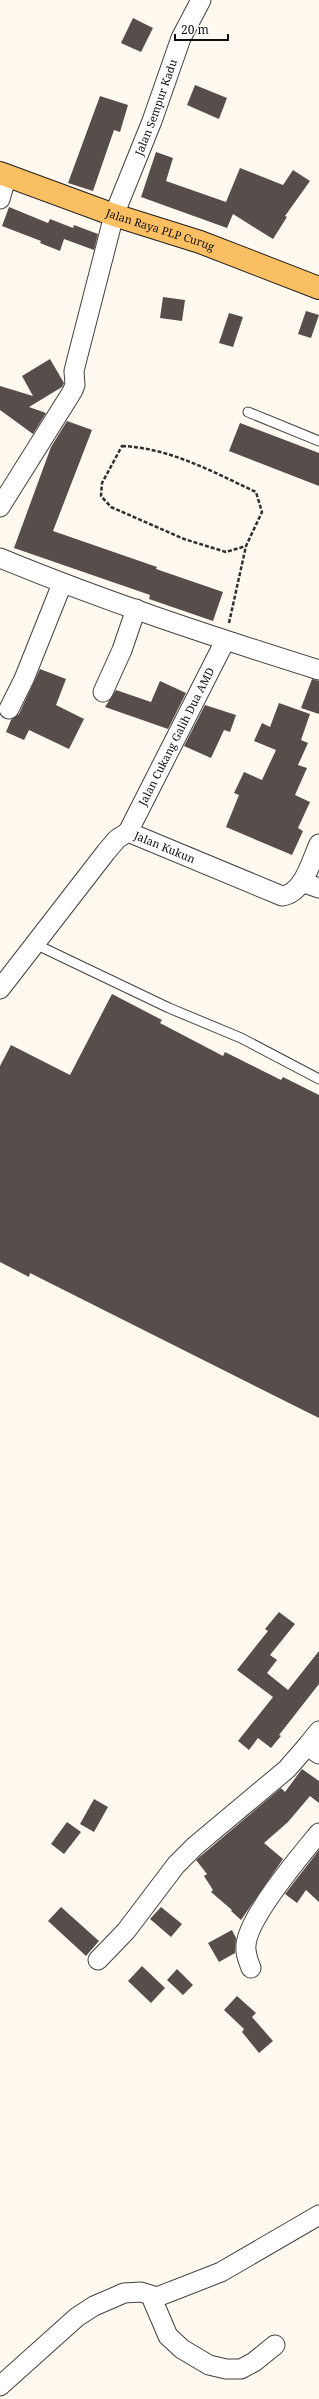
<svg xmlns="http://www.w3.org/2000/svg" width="319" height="2399" viewBox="0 0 319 2399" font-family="'Noto Serif',serif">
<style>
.building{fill:#574d4a}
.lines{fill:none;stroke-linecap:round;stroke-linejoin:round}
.lane-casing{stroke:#414141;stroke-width:11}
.street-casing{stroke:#414141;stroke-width:21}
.primary-casing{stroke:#1f1f1f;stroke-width:24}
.path{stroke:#303030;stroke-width:2.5;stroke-dasharray:4 2;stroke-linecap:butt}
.lane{stroke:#fff;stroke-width:9}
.street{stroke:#fff;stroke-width:19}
.primary{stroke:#fbbf63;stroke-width:22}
.labels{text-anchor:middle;stroke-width:4;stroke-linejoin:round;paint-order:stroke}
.street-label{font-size:11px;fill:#0e0e0e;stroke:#fff}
</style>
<rect width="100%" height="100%" fill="#fff9ef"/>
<!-- building -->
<g class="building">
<polygon points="133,18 153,28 141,52 121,43"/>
<polygon points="195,85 227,98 219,119 187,105"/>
<polygon points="100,96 128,105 120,132 114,130 93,191 68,183"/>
<polygon points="156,152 173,158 166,181 226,202 240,168 283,185 293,170 310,181 285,216 287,217 273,239 233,214 227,228 141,197"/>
<polygon points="9,207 48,223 50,219 73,228 74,225 98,234 94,250 64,239 60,251 40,243 41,241 2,226"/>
<polygon points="163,297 185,300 182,321 160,318"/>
<polygon points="306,311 319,315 311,338 298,334"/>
<polygon points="229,313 243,317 233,347 219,343"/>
<polygon points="50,359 64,383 62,387 29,407 46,413 33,434 0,410 0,386 33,396 22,376"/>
<polygon points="67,421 92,430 53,531 157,567 156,569 223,592 213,621 149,599 150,595 14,548 51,447"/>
<polygon points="240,423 319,453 319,486 229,451"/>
<polygon points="40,669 66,679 56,705 84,719 69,749 29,730 24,740 6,732 11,720 19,714"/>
<polygon points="312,679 319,681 319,714 301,708"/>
<polygon points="160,681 186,693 168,729 105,707 116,690 151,702"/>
<polygon points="279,703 310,714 301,740 308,743 298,765 307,768 295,795 310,802 298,828 303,831 292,855 226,827 239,795 234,793 244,772 262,780 276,750 254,741 262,723 270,727"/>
<polygon points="205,705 236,715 230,732 224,730 211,758 184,746"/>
<polygon points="112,994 162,1020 160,1023 223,1056 225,1052 281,1080 283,1077 319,1095 319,1418 30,1273 29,1277 0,1262 0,1066 11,1045 70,1075"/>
<polygon points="279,1612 295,1624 270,1655 277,1660 267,1673 288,1690 319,1651 319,1684 279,1735 281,1736 271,1748 258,1738 249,1750 238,1741 273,1697 237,1670 268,1631 265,1629"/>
<polygon points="302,1769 319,1781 319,1803 310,1796 288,1822 264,1843 283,1859 241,1920 231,1911 232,1910 211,1892 213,1890 204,1876 207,1874 196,1860 281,1788 285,1792"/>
<polygon points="94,1799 108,1807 94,1832 80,1824"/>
<polygon points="67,1822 81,1832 64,1854 51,1844"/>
<polygon points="319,1850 319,1902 306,1890 297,1903 285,1894"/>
<polygon points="61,1907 99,1941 86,1956 48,1921"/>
<polygon points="161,1907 182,1924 171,1937 150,1919"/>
<polygon points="232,1930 236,1938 235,1953 219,1962 208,1943"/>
<polygon points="142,1966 165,1988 151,2003 128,1981"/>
<polygon points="177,1969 193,1985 183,1995 167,1980"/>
<polygon points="237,1996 256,2013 252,2017 273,2041 259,2053 242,2032 244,2029 224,2010"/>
</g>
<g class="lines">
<defs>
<g id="lane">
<polyline points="248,412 319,441"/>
<polyline points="35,944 169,1008 241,1038 319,1079"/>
</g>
<g id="street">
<polyline points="0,199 7,175"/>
<path id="s1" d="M0 507 72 392 75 385 74 371 77 359 114 215 152 121 181 38 201 0"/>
<path d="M0 558C104 601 211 636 319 670"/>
<polyline points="103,692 122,650 136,609"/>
<polyline points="9,709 24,679 62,584"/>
<path id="s2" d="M128 832 225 641"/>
<polyline points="302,882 319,888"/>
<path id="s3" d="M0 989 106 852 117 839 128 832 282 896C304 893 311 861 319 844"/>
<polyline points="319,1731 307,1746 319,1754"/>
<polyline points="98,1960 126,1931 176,1865 195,1846 287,1769 307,1746"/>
<path d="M251 1968C248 1960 245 1953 246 1945 248 1917 300 1856 319 1833"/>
<polyline points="275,2345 254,2362 241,2369 226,2369 209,2365 182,2349 168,2336 153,2301 157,2297 221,2272 319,2215"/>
<polyline points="0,2386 77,2317 94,2306 124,2293 141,2292 157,2297"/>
</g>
<g id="primary">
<path id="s4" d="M0 173 114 215 200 242 319 288"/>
</g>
</defs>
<!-- lane casing -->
<use href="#lane" class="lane-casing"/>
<!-- street casing -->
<use href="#street" class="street-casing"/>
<!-- primary casing -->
<use href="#primary" class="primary-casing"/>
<!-- path -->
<g class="path">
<path d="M122 446C170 448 213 472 256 492L262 512 246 546 226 552 184 539 111 507 101 496 102 483Z"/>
<polyline points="229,623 246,546"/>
</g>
<!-- lane -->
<use href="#lane" class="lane"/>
<!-- street -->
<use href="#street" class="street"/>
<!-- primary -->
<use href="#primary" class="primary"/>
</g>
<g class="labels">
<!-- street labels -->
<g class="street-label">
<text dy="4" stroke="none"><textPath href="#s1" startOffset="434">Jalan Sempur Kadu</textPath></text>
<text dy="4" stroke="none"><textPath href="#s4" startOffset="170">Jalan Raya PLP Curug</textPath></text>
<text dy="4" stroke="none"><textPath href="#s2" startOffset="107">Jalan Cukang Galih Dua AMD</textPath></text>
<text dy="4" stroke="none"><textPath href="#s3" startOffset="243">Jalan Kukun</textPath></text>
</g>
</g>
<!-- scale -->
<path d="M175 34v6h53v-6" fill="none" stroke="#0e0e0e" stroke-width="2"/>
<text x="181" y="34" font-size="12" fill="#0e0e0e" stroke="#ffffff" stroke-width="3" paint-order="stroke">20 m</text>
</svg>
